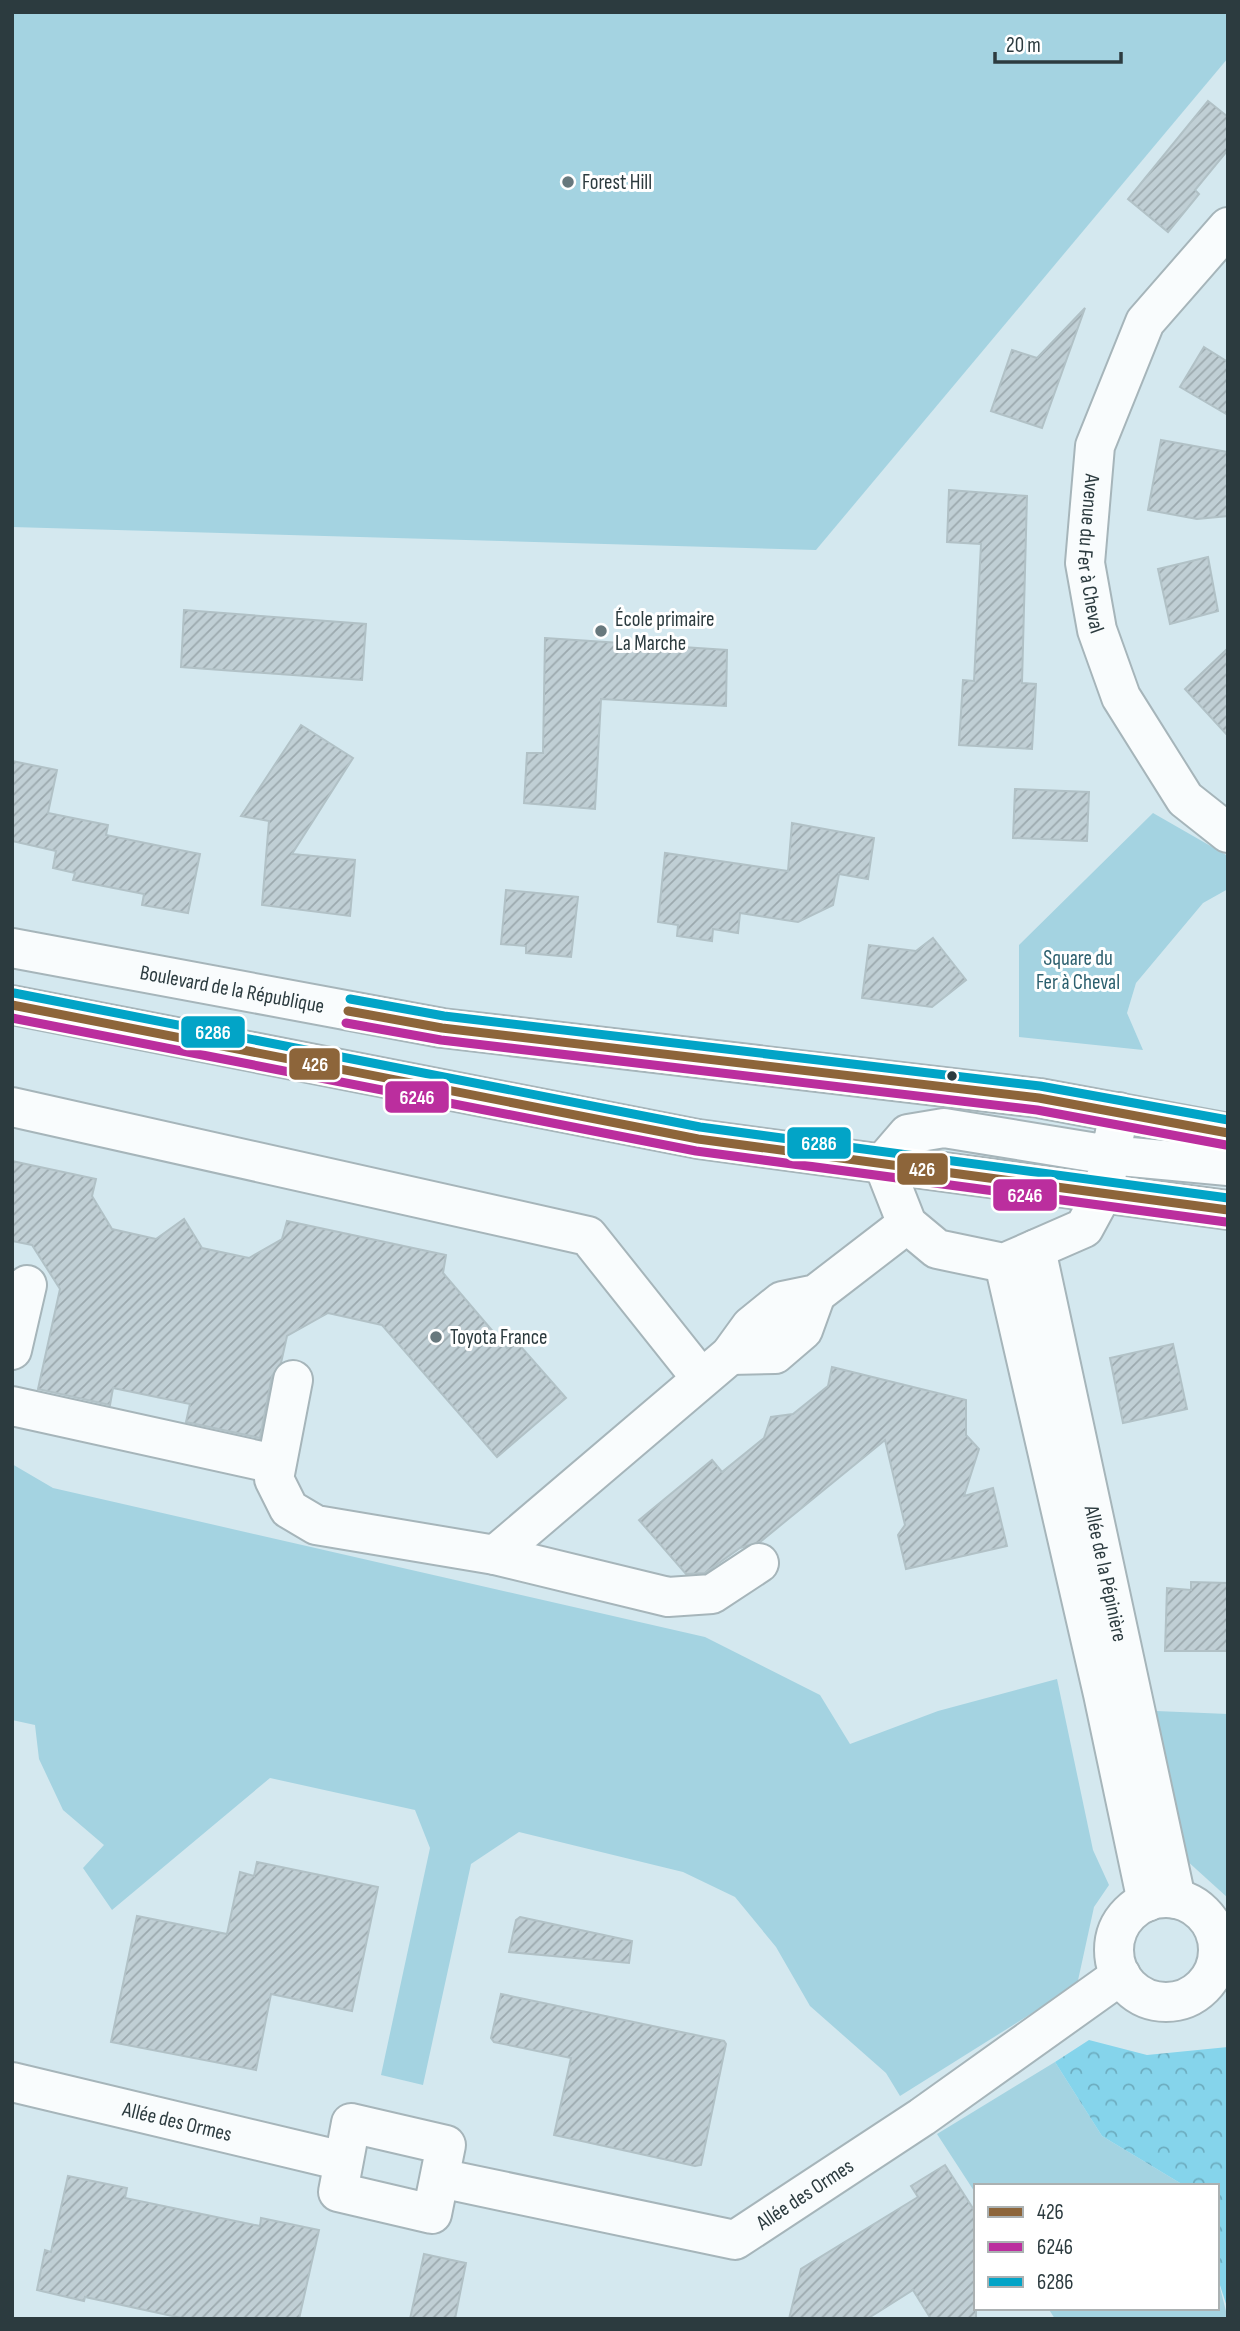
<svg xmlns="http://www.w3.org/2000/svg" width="1240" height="2331" viewBox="0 0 1240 2331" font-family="'Sofia Sans Condensed',sans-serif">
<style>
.green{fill:#a4d3e1}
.forest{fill:url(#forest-crowns)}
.building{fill:url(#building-hatch);stroke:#b1c1c6;stroke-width:2}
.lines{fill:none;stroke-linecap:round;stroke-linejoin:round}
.minor-casing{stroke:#a6b5ba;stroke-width:42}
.primary-casing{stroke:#a6b5ba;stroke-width:42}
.minor{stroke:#f9fcfd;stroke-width:38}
.primary{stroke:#f9fcfd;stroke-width:38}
.bus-1-casing{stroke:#fff;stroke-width:14}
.bus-2-casing{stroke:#fff;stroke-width:14}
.bus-3-casing{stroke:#fff;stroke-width:14}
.bus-1{stroke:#8d653a;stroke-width:9}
.bus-2{stroke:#bb2e9e;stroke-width:9}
.bus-3{stroke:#02a4c7;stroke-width:9}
.poi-dot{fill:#67787d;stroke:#fff;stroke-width:2.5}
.bus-dot{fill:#2c3b3f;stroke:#fff;stroke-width:2.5}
.labels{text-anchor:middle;stroke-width:6;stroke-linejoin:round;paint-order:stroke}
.poi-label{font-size:21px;fill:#2c3b3f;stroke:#fff;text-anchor:start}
.street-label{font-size:21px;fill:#2c3b3f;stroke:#fff}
.park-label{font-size:21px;fill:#2d606f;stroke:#fff}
.line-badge{stroke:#fff;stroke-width:2.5}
.badge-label{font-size:19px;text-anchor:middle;font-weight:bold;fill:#fff}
</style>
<defs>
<pattern id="forest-crowns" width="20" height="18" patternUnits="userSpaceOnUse" patternTransform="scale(1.75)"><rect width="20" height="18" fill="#85d4eb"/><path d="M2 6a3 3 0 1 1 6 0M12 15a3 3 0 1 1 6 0" fill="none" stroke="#6dadc0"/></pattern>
<pattern id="building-hatch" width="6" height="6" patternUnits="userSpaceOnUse" patternTransform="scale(1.75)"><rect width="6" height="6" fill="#c0cfd5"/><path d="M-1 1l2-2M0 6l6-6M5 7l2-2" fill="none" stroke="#9ca9ae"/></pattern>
</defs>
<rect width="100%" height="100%" fill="#d4e8ef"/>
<!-- green -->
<g class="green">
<polygon points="12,12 1228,12 1228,58 816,550 12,527"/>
<polygon points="1153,813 1228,856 1228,889 1203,903 1136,983 1127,1013 1143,1050 1019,1037 1019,945"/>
<polygon points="12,1464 53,1488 705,1637 820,1695 850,1744 938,1711 1057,1679 1093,1850 1109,1885 1094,1907 1077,1985 900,2096 886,2073 810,2006 776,1947 735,1897 683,1872 519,1832 471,1864 423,2085 381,2075 430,1848 415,1810 270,1778 112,1910 83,1868 104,1845 63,1810 39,1759 35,1725 12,1720"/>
<polygon points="1156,1711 1228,1714 1228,1898 1185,1859 1147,1724"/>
<polygon points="1055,2062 1102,2136 1185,2186 976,2186 976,2194 937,2134"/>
<polygon points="1217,2276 1228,2319 1055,2319 1048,2308 1217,2308"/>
</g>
<!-- forest -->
<polygon class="forest" points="1089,2040 1147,2055 1228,2047 1228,2310 1217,2276 1217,2186 1185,2186 1102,2136 1055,2062"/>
<!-- building -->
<g class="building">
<polygon points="1208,101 1228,117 1228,150 1195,190 1199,194 1168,232 1128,199"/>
<polygon points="1085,308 1042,428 991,411 1012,350 1037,358"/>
<polygon points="1204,347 1228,362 1228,415 1180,387"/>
<polygon points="1161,440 1228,452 1228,516 1197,519 1148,510"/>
<polygon points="949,490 1027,496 1022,683 1036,684 1032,749 959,745 963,680 974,681 981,544 947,542"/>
<polygon points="1208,557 1218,611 1170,624 1158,569"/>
<polygon points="184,610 366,624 362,680 181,667"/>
<polygon points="545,638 727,650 726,706 601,699 595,809 524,803 527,753 543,753"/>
<polygon points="1228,648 1228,736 1185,689"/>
<polygon points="301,725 353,758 292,854 355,860 350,916 262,905 269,821 241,816"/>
<polygon points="12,761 57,770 48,813 108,825 106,835 200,854 188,913 142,905 144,894 73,880 75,873 53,868 56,851 12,841"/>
<polygon points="1015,789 1089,792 1087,841 1013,838"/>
<polygon points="792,823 874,838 868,879 839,874 833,905 798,922 740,913 738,933 713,929 712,941 677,936 678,925 658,922 665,853 788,871"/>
<polygon points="506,890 578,897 571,957 526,953 526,946 501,944"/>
<polygon points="933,938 966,980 932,1007 862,998 869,945 916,951"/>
<polygon points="12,1161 96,1179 92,1196 112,1229 156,1239 184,1219 202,1248 249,1258 282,1239 287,1221 446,1255 443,1273 507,1348 516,1341 566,1398 497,1457 382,1325 328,1313 287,1336 281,1363 272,1376 260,1438 186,1422 190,1404 113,1388 110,1405 38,1389 60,1289 32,1245 12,1241"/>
<polygon points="1173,1344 1187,1409 1123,1423 1110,1358"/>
<polygon points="832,1367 966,1400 966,1435 979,1449 964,1496 993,1488 1007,1546 906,1569 898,1535 905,1525 885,1440 760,1542 740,1548 705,1573 686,1574 639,1520 712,1460 722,1472 764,1438 771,1417 793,1414 828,1386"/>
<polygon points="1191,1582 1228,1583 1228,1651 1165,1651 1167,1588 1191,1590"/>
<polygon points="257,1862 378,1887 352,2011 271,1994 256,2070 111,2042 137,1916 227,1934 240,1872 254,1876"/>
<polygon points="520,1917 632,1941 629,1963 509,1952 516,1920"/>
<polygon points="501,1994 724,2041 726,2044 701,2165 695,2166 554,2135 571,2058 494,2042 491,2038"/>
<polygon points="945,2165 976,2213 976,2319 931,2319 913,2290 867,2319 789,2319 801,2269 918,2197 911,2186"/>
<polygon points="68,2176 127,2188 125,2198 260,2226 261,2218 319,2230 299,2319 186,2319 85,2297 84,2301 37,2290 45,2250 51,2252"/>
<polygon points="424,2254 466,2263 455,2319 410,2319"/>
</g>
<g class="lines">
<defs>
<g id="minor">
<path id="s1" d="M1228 227 1145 322 1095 446 1085 563 1097 630 1121 697 1185 799 1228 833"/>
<polyline points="12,1107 588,1236 701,1378"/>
<polyline points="1119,1112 1103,1193 1084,1228 1004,1263 937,1249 907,1224 883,1163 908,1134 944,1128 1109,1155 1228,1166"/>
<path id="s2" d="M1036 1249 1176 1899"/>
<polyline points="1004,1263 1103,1694 1147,1902"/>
<polyline points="12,1350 27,1285"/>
<polyline points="730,1355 775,1354 803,1330 816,1294"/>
<polyline points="293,1380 274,1479 289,1509 316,1525 495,1555 730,1355 751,1326 782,1301 816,1294 907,1224"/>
<polyline points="12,1406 275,1464"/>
<polyline points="495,1555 668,1597 712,1594 759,1563"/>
<circle cx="1166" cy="1950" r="52"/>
<path id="s3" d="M12 2082 343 2161"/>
<polygon points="351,2123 446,2145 432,2214 338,2192"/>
<path id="s4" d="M440 2178 735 2240 922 2117 1121 1975"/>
</g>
<g id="primary">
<path id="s5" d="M12 948 442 1028 1039 1098 1228 1133"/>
<polyline points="12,1005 698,1139 1228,1210"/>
</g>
</defs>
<!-- minor casing -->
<use href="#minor" class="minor-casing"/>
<!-- primary casing -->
<use href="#primary" class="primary-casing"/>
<!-- minor -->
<use href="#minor" class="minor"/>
<!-- primary -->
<use href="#primary" class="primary"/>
<defs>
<g id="bus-1">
<polyline points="12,1005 698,1139 1228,1210"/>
<polyline points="348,1011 442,1028 1039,1098 1228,1133"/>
</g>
<g id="bus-2">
<polyline points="12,1018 696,1151 1226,1222"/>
<polyline points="346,1023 441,1040 1037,1110 1226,1145"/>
</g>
<g id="bus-3">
<polyline points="14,993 700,1127 1228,1198"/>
<polyline points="350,999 444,1016 1040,1086 1228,1120"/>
</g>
</defs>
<!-- bus-1 casing -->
<use href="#bus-1" class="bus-1-casing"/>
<!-- bus-2 casing -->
<use href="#bus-2" class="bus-2-casing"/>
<!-- bus-3 casing -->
<use href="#bus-3" class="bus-3-casing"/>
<!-- bus-1 -->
<use href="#bus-1" class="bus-1"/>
<!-- bus-2 -->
<use href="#bus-2" class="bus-2"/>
<!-- bus-3 -->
<use href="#bus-3" class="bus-3"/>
</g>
<!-- markers -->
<g class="poi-dot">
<circle cx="568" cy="182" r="7"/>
<circle cx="601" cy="631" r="7"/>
<circle cx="436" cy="1337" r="7"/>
</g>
<circle class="bus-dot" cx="952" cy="1076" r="6"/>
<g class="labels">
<!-- poi labels -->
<g class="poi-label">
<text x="582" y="189">Forest Hill</text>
<text x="615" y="626">École primaire<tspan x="615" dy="24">La Marche</tspan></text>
<text x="450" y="1344">Toyota France</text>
</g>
<!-- street labels -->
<g class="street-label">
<text dy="7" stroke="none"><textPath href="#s1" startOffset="368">Avenue du Fer à Cheval</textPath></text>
<text dy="7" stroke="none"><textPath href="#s5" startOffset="224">Boulevard de la République</textPath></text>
<text dy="7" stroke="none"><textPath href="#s2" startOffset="332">Allée de la Pépinière</textPath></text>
<text dy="7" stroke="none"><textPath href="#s3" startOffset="170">Allée des Ormes</textPath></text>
<text dy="7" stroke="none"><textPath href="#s4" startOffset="385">Allée des Ormes</textPath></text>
</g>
<!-- park labels -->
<g class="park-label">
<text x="1078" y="965">Square du<tspan x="1078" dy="24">Fer à Cheval</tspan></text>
</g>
</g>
<g class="line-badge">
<rect x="180" y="1015" width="66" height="34" rx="7" fill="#02a4c7"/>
<rect x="288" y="1047" width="53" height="34" rx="7" fill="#8d653a"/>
<rect x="384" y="1080" width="66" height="34" rx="7" fill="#bb2e9e"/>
<rect x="786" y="1126" width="66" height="34" rx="7" fill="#02a4c7"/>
<rect x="896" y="1152" width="53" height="34" rx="7" fill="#8d653a"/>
<rect x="992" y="1178" width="66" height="34" rx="7" fill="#bb2e9e"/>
</g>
<g class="badge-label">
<text x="213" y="1039">6286</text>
<text x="315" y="1071">426</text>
<text x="417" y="1104">6246</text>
<text x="819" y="1150">6286</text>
<text x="922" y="1176">426</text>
<text x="1025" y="1202">6246</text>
</g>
<!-- border -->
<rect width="1240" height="2331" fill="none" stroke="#2c3b3f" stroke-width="28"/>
<!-- legend -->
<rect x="974" y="2184" width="245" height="126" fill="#ffffff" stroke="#abb1b2" stroke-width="2"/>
<rect x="988" y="2207" width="35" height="10" fill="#8d653a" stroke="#abb1b2" stroke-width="2"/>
<text x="1037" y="2219" font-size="21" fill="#2c3b3f">426</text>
<rect x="988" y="2242" width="35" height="10" fill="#bb2e9e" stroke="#abb1b2" stroke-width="2"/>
<text x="1037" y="2254" font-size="21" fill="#2c3b3f">6246</text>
<rect x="988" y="2277" width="35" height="10" fill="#02a4c7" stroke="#abb1b2" stroke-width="2"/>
<text x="1037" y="2289" font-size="21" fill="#2c3b3f">6286</text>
<!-- scale -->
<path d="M995 52v10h126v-10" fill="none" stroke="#2c3b3f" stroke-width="3.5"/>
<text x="1006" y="52" font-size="21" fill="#2c3b3f" stroke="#ffffff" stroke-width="5" paint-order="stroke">20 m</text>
</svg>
